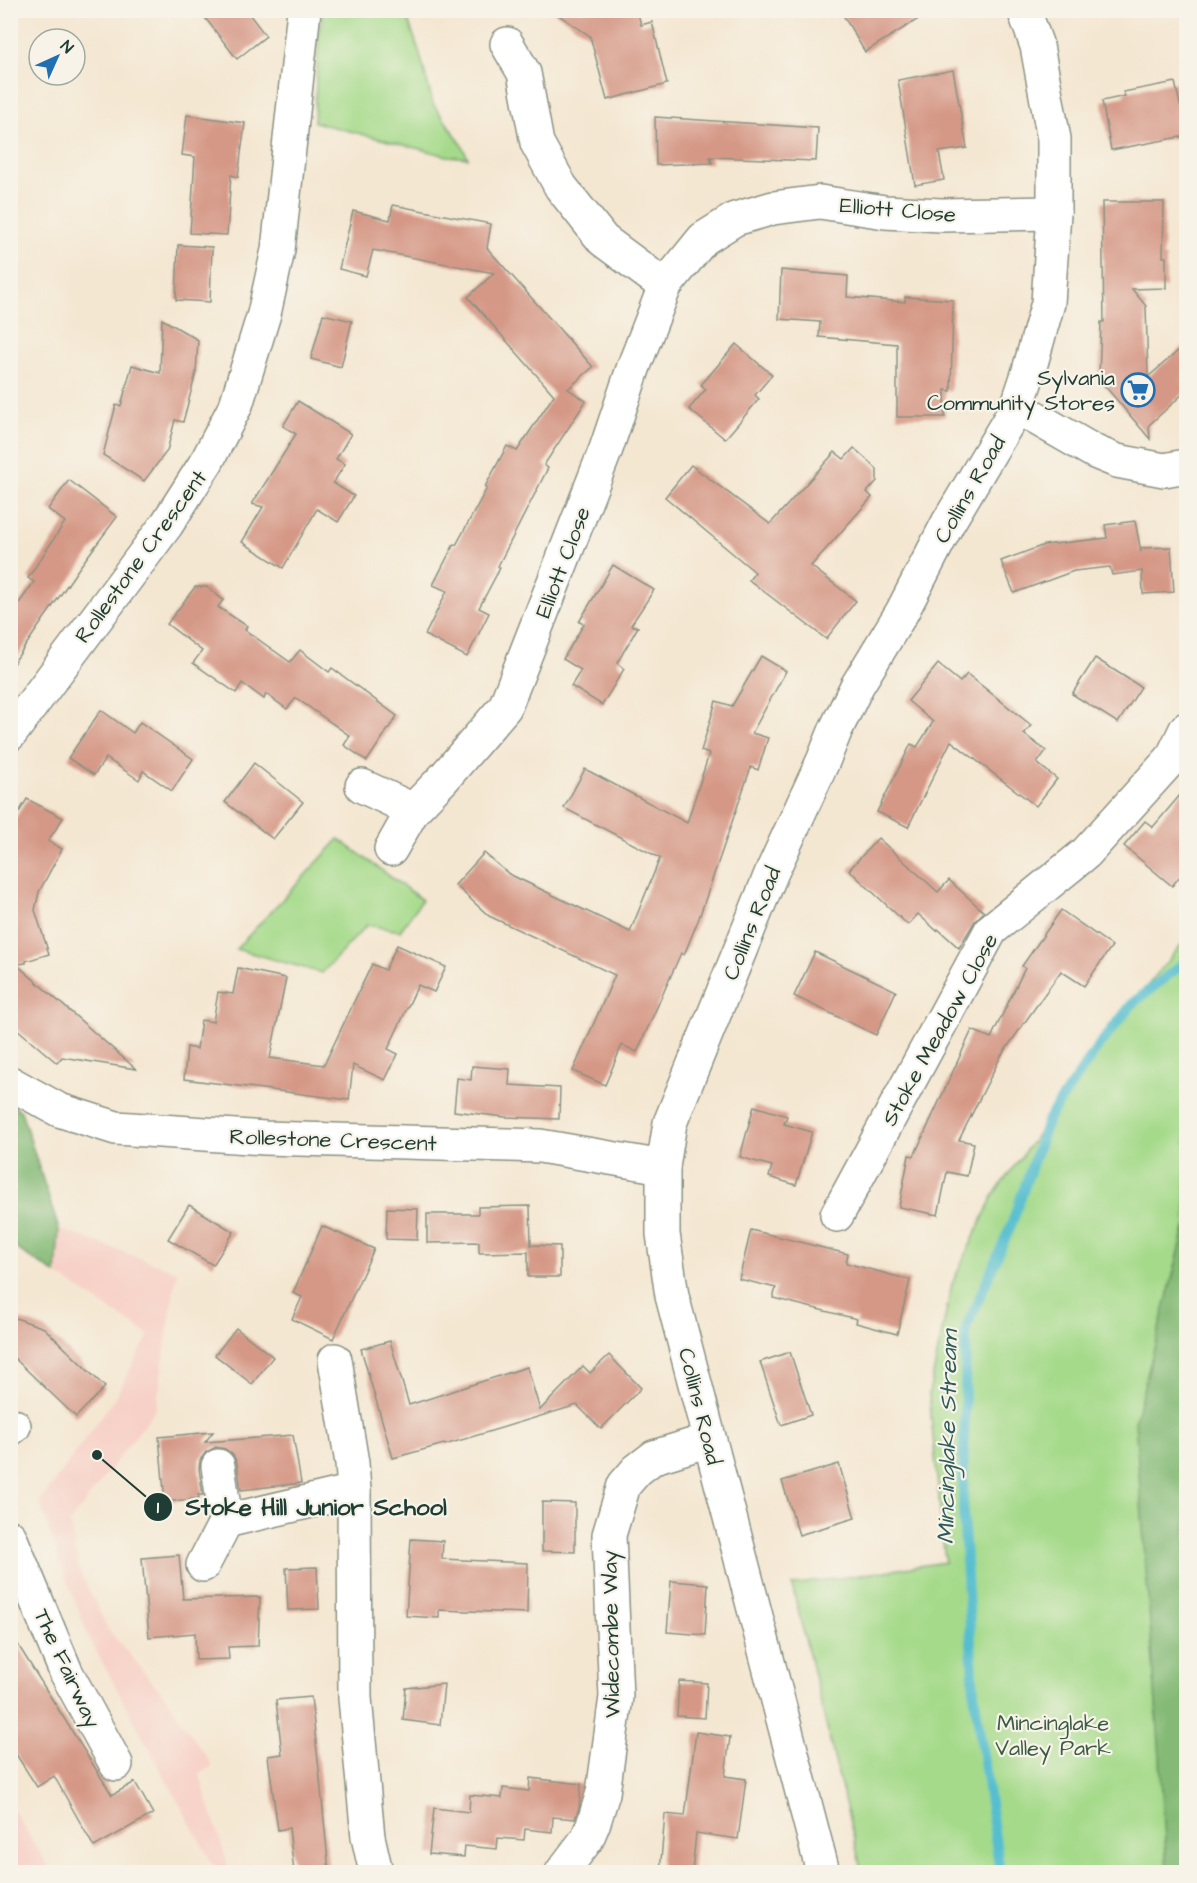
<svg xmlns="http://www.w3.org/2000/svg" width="1197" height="1883" viewBox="0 0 1197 1883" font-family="'Architects Daughter',sans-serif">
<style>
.built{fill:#f7d1c7}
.green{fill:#a5da8a;stroke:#628c5f;stroke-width:1.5}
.forest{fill:#84ba76;stroke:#527c55;stroke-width:1.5}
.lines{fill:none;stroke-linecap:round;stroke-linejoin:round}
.stream{stroke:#54becf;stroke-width:10}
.building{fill:#d59886}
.minor-casing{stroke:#8a9283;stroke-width:36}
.minor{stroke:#fff;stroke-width:33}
.labels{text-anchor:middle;stroke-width:4.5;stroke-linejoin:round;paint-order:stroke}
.street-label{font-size:22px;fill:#1f3d34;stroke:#f7f3e8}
.poi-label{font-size:22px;fill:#1f3d34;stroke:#f7f3e8;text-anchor:end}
.park-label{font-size:22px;fill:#3a5c45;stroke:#f7f3e8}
.water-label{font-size:24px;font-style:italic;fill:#2c5d5b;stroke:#f7f3e8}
.leader{fill:none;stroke:#1f3d34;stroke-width:2}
.callout-dot{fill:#1f3d34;stroke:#f7f3e8;stroke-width:2}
.mark-label{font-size:18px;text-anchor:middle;font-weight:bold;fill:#fff}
.callout-label{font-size:24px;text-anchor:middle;font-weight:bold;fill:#1f3d34;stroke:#f7f3e8;stroke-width:4.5;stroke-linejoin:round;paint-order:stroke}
</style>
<rect width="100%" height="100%" fill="#f7f3e8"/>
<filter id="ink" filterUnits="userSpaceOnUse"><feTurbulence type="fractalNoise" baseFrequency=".0167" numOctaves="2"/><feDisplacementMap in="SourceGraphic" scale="12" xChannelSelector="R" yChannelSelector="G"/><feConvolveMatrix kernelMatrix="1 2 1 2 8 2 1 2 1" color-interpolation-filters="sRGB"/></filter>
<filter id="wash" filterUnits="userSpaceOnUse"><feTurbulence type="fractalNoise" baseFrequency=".008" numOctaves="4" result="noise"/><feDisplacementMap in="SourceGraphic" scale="24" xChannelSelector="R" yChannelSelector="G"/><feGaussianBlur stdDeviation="1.35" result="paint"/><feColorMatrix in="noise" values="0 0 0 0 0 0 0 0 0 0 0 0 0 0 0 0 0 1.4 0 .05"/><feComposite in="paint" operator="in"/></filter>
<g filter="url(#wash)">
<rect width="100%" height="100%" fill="#f4e7d2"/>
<!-- built -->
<g class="built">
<polygon points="10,1080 59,1229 177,1271 156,1409 70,1522 79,1570 108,1629 165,1697 213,1766 199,1773 230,1872 201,1872 214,1867 90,1640 59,1560 40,1502 114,1399 149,1335 11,1245"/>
<polygon points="11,1807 52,1872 11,1872"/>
</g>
<!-- green -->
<g class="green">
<polygon points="323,10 405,11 419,51 433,104 459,140 468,158 447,156 314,122 319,30"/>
<polygon points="339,839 422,900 400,931 367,925 322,973 236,949"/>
<polygon points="1186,939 1186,1872 862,1872 792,1585 945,1562 929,1394 952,1284 994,1194 1133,1003"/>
</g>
<!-- forest -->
<g class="forest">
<polygon points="11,1104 21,1111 59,1230 56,1274 11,1245"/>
<polygon points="1186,1225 1186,1872 1167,1872 1160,1758 1135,1421"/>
</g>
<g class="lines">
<!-- stream -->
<polyline class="stream" points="1000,1872 974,1693 963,1510 966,1328 1012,1223 1048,1119 1100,1044 1133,1003 1186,961"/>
</g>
<g id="blocks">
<!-- building -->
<g class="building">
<polygon points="199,10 246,10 266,36 237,59"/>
<polygon points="551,10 637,10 641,25 652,22 667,84 607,100 590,36"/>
<polygon points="840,10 933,10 865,52"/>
<polygon points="953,70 967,148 939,152 944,180 915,185 898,80"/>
<polygon points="1175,82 1180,105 1186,104 1186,136 1111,150 1102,101 1125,96 1123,92"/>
<polygon points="187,115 245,123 238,177 231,175 227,235 190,233 195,157 182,155"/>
<polygon points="655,117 818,128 816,161 710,157 712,163 656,165"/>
<polygon points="1102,202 1164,202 1163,257 1166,257 1166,288 1132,289 1146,306 1148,377 1186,344 1186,391 1149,425 1150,439 1099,379 1101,322 1104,322"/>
<polygon points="393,205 491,224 487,248 593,367 568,389 586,401 544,465 548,468 498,566 500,568 479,608 489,613 467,657 425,635 447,591 433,585 454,544 456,545 487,488 485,487 507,446 517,451 554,395 468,297 494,273 373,250 366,276 339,269 353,211 390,220"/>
<polygon points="178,245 212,247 210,302 176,300"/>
<polygon points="781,270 848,276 847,297 905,302 905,297 953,300 951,391 945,390 945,417 897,417 897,344 819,337 820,322 779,319"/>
<polygon points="323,314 352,321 341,367 311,359"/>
<polygon points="162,319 198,340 196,373 183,422 175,420 167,451 144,481 103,455 116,405 121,406 132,365 160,373"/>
<polygon points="736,344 772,375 755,395 759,399 725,439 689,409 706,389 701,385"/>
<polygon points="298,401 351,434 336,459 345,464 333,483 354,496 338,522 317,509 283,568 242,542 263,507 252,504 296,434 283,426"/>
<polygon points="854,448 877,469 877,481 867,492 872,497 811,566 856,601 826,639 749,580 755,572 665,497 691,465 770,524 835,452 844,459"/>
<polygon points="69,480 117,517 79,568 10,668 10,616 34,582 28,578 65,522 48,509"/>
<polygon points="1135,521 1141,552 1141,548 1171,547 1174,592 1143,594 1142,571 1112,575 1110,567 1074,571 1014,593 1001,561 1044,545 1107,538 1105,525"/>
<polygon points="613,565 654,590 631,625 638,627 617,663 624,669 602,705 571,686 581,670 563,659 584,624 579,622"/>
<polygon points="195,587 207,587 223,600 218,607 247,626 245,630 290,662 300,650 329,672 332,668 397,716 367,761 344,745 350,736 296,698 287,709 266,694 264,699 242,683 236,693 193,663 202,651 167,624"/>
<polygon points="761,656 786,671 752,733 768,738 758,770 751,767 699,918 684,955 681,953 637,1052 622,1045 605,1085 573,1071 615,975 489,916 455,885 484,853 509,874 630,932 660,858 564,808 585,769 687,823 709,754 701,751 716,701 732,706"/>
<polygon points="1095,658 1141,687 1118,723 1072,694"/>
<polygon points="938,664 960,682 967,674 1031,725 1024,734 1046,751 1037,763 1057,779 1036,806 951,741 908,827 877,812 911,744 917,747 933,722 908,701"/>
<polygon points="101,710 133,733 140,722 193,759 172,791 143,771 139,780 106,758 94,775 68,758"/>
<polygon points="254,763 303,802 273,839 225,802"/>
<polygon points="1186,788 1186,869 1172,886 1124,846 1145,821 1153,827"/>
<polygon points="27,799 63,818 48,841 62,849 39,892 35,910 49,954 26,961 26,963 16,964 136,1069 62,1057 57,1063 10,1023 10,827"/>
<polygon points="878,838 938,892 949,880 984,912 975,921 959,948 938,929 937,931 918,914 908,925 849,870"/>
<polygon points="1061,910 1112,946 1084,986 1061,971 1001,1056 959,1140 974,1143 967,1176 947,1172 938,1215 899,1207 909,1155 914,1156 972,1030 991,1038 1025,968 1022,966"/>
<polygon points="397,945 446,967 434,992 418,985 388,1049 398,1054 385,1080 353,1065 349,1100 184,1079 187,1047 197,1049 201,1020 213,1022 218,992 233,994 238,968 286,978 270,1058 324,1065 372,964 385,970"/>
<polygon points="815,952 896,991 876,1035 794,996"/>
<polygon points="472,1066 510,1069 509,1085 560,1088 559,1119 505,1117 454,1111 457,1078 471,1080"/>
<polygon points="754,1106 787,1116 784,1124 812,1132 796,1185 769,1177 772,1166 740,1157"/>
<polygon points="189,1205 234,1232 213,1265 168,1239"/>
<polygon points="530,1206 531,1245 560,1246 560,1277 528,1277 528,1252 479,1253 479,1242 427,1243 427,1214 478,1214 478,1207"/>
<polygon points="387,1208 418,1209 417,1240 386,1239"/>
<polygon points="322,1226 374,1249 333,1339 292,1319 302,1297 293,1293"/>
<polygon points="751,1230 848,1254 846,1263 910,1280 897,1334 856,1323 857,1319 773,1298 776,1288 739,1279"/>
<polygon points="10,1316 44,1328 105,1387 76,1417 10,1354"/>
<polygon points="236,1328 273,1357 252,1384 215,1355"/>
<polygon points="390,1341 409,1405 527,1367 540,1410 583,1366 590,1373 609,1355 641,1388 601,1429 577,1405 445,1445 444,1444 393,1458 361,1349"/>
<polygon points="790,1352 811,1415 781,1425 760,1362"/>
<polygon points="213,1432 205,1442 293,1435 301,1483 241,1490 237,1463 233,1455 225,1449 216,1447 206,1452 200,1460 199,1469 203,1495 198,1495 199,1498 165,1502 159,1437"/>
<polygon points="839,1464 855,1518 799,1535 782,1481"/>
<polygon points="542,1502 575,1503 575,1552 542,1551"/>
<polygon points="411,1539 443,1541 442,1559 528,1563 527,1613 439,1610 439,1618 406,1616"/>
<polygon points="179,1555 183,1599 260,1597 258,1646 228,1647 229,1659 196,1660 195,1633 149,1637 142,1558"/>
<polygon points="317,1567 319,1609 288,1610 286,1568"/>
<polygon points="671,1581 708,1584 705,1635 667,1632"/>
<polygon points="10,1632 112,1795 135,1782 153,1814 94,1847 54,1776 37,1787 10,1745"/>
<polygon points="679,1681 707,1683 705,1718 677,1716"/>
<polygon points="444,1684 440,1725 403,1720 406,1688"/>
<polygon points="311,1697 320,1779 329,1872 294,1872 289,1828 278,1830 268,1756 282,1754 276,1700"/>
<polygon points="696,1732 730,1737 725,1776 746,1779 738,1839 696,1833 692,1872 660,1872 665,1814 685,1816"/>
<polygon points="530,1778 581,1784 579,1808 575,1819 553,1817 552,1832 525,1829 524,1840 498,1838 497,1849 465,1846 464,1857 429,1854 434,1808 469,1812 470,1795 502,1798 503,1788 529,1791"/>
</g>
</g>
</g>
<g filter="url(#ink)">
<use href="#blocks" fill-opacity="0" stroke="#8a9283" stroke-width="1.5"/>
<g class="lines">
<defs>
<g id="minor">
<polyline points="507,44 524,73 537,143 561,187 603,240 665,286"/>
<polyline points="1017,407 1095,452 1117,461 1164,470 1186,466"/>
<polyline points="10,734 167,524 207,461 236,405 264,314 278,250 304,10"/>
<polyline points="362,786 413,810"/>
<polyline points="391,849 413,810 443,779 505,707 606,449 634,366 665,286 703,239 735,219 773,208 820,202 885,212 941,215 1054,213"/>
<polyline points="10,1083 59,1110 116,1128 265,1138 540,1146 663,1167"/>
<polyline points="837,1215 991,930 1086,853 1172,758 1186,729"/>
<polyline points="335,1360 352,1463 354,1491"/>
<polyline points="10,1429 14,1426"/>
<polyline points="218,1466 226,1521"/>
<polyline points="10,1537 66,1672 116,1764"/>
<polyline points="203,1565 226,1521 354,1491 355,1698 368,1837 376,1872"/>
<polyline points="562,1872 587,1839 594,1822 603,1793 616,1697 609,1535 624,1485 637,1470 654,1457 709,1440"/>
<polyline points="823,1872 672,1296 663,1234 663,1167 670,1123 771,874 823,761 836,729 857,686 902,612 948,523 1017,407 1028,374 1048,303 1054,213 1054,139 1037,46 1024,10"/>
</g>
</defs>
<!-- minor casing -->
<use href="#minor" class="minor-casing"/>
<!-- minor -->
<use href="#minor" class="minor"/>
</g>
</g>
<!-- icons -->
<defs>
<symbol id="supermarket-ring" viewBox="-11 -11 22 22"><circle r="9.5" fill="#f7f3e8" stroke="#1f6fb2" stroke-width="1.5"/><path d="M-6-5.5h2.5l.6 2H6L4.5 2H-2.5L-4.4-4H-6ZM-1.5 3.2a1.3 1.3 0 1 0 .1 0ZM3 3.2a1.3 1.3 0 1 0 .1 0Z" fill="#1f6fb2"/></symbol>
</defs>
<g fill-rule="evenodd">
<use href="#supermarket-ring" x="1119" y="371" width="38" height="38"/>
</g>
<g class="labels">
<!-- street labels -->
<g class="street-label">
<text transform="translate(898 209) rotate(5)" y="8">Elliott Close</text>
<text transform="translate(969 489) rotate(-60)" y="8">Collins Road</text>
<text transform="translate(140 556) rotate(-54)" y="8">Rollestone Crescent</text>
<text transform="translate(562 562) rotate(-69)" y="8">Elliott Close</text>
<text transform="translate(751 923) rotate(-68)" y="8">Collins Road</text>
<text transform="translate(939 1029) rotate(-61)" y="8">Stoke Meadow Close</text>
<text transform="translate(333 1139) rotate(2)" y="8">Rollestone Crescent</text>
<text transform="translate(701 1406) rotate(76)" y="8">Collins Road</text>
<text transform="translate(610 1634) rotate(-91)" y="8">Widecombe Way</text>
<text transform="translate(68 1668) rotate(65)" y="8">The Fairway</text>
</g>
<!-- poi labels -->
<g class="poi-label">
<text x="1115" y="385">Sylvania<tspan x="1115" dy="25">Community Stores</tspan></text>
</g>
<!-- park labels -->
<g class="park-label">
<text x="1053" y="1730">Mincinglake<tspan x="1053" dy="25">Valley Park</tspan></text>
</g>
<!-- water labels -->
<g class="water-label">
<text transform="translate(947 1437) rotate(-89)" y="8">Mincinglake Stream</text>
</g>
</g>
<!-- callouts -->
<path class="leader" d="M97 1455L158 1507"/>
<g class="callout-dot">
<circle cx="97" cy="1455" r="6"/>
<circle cx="158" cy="1507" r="15"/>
</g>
<g class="mark-label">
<text x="158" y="1513">1</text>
</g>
<g class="callout-label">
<text x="316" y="1515">Stoke Hill Junior School</text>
</g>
<!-- margin -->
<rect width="1197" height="1883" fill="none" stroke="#f7f3e8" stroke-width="36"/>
<!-- north arrow -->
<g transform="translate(57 57) rotate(45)"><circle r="28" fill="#f7f3e8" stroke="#a1aaa0" stroke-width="1.5"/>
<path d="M0-4.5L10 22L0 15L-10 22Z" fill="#1f6fb2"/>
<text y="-9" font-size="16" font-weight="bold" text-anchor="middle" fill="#1f3d34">N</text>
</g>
</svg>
